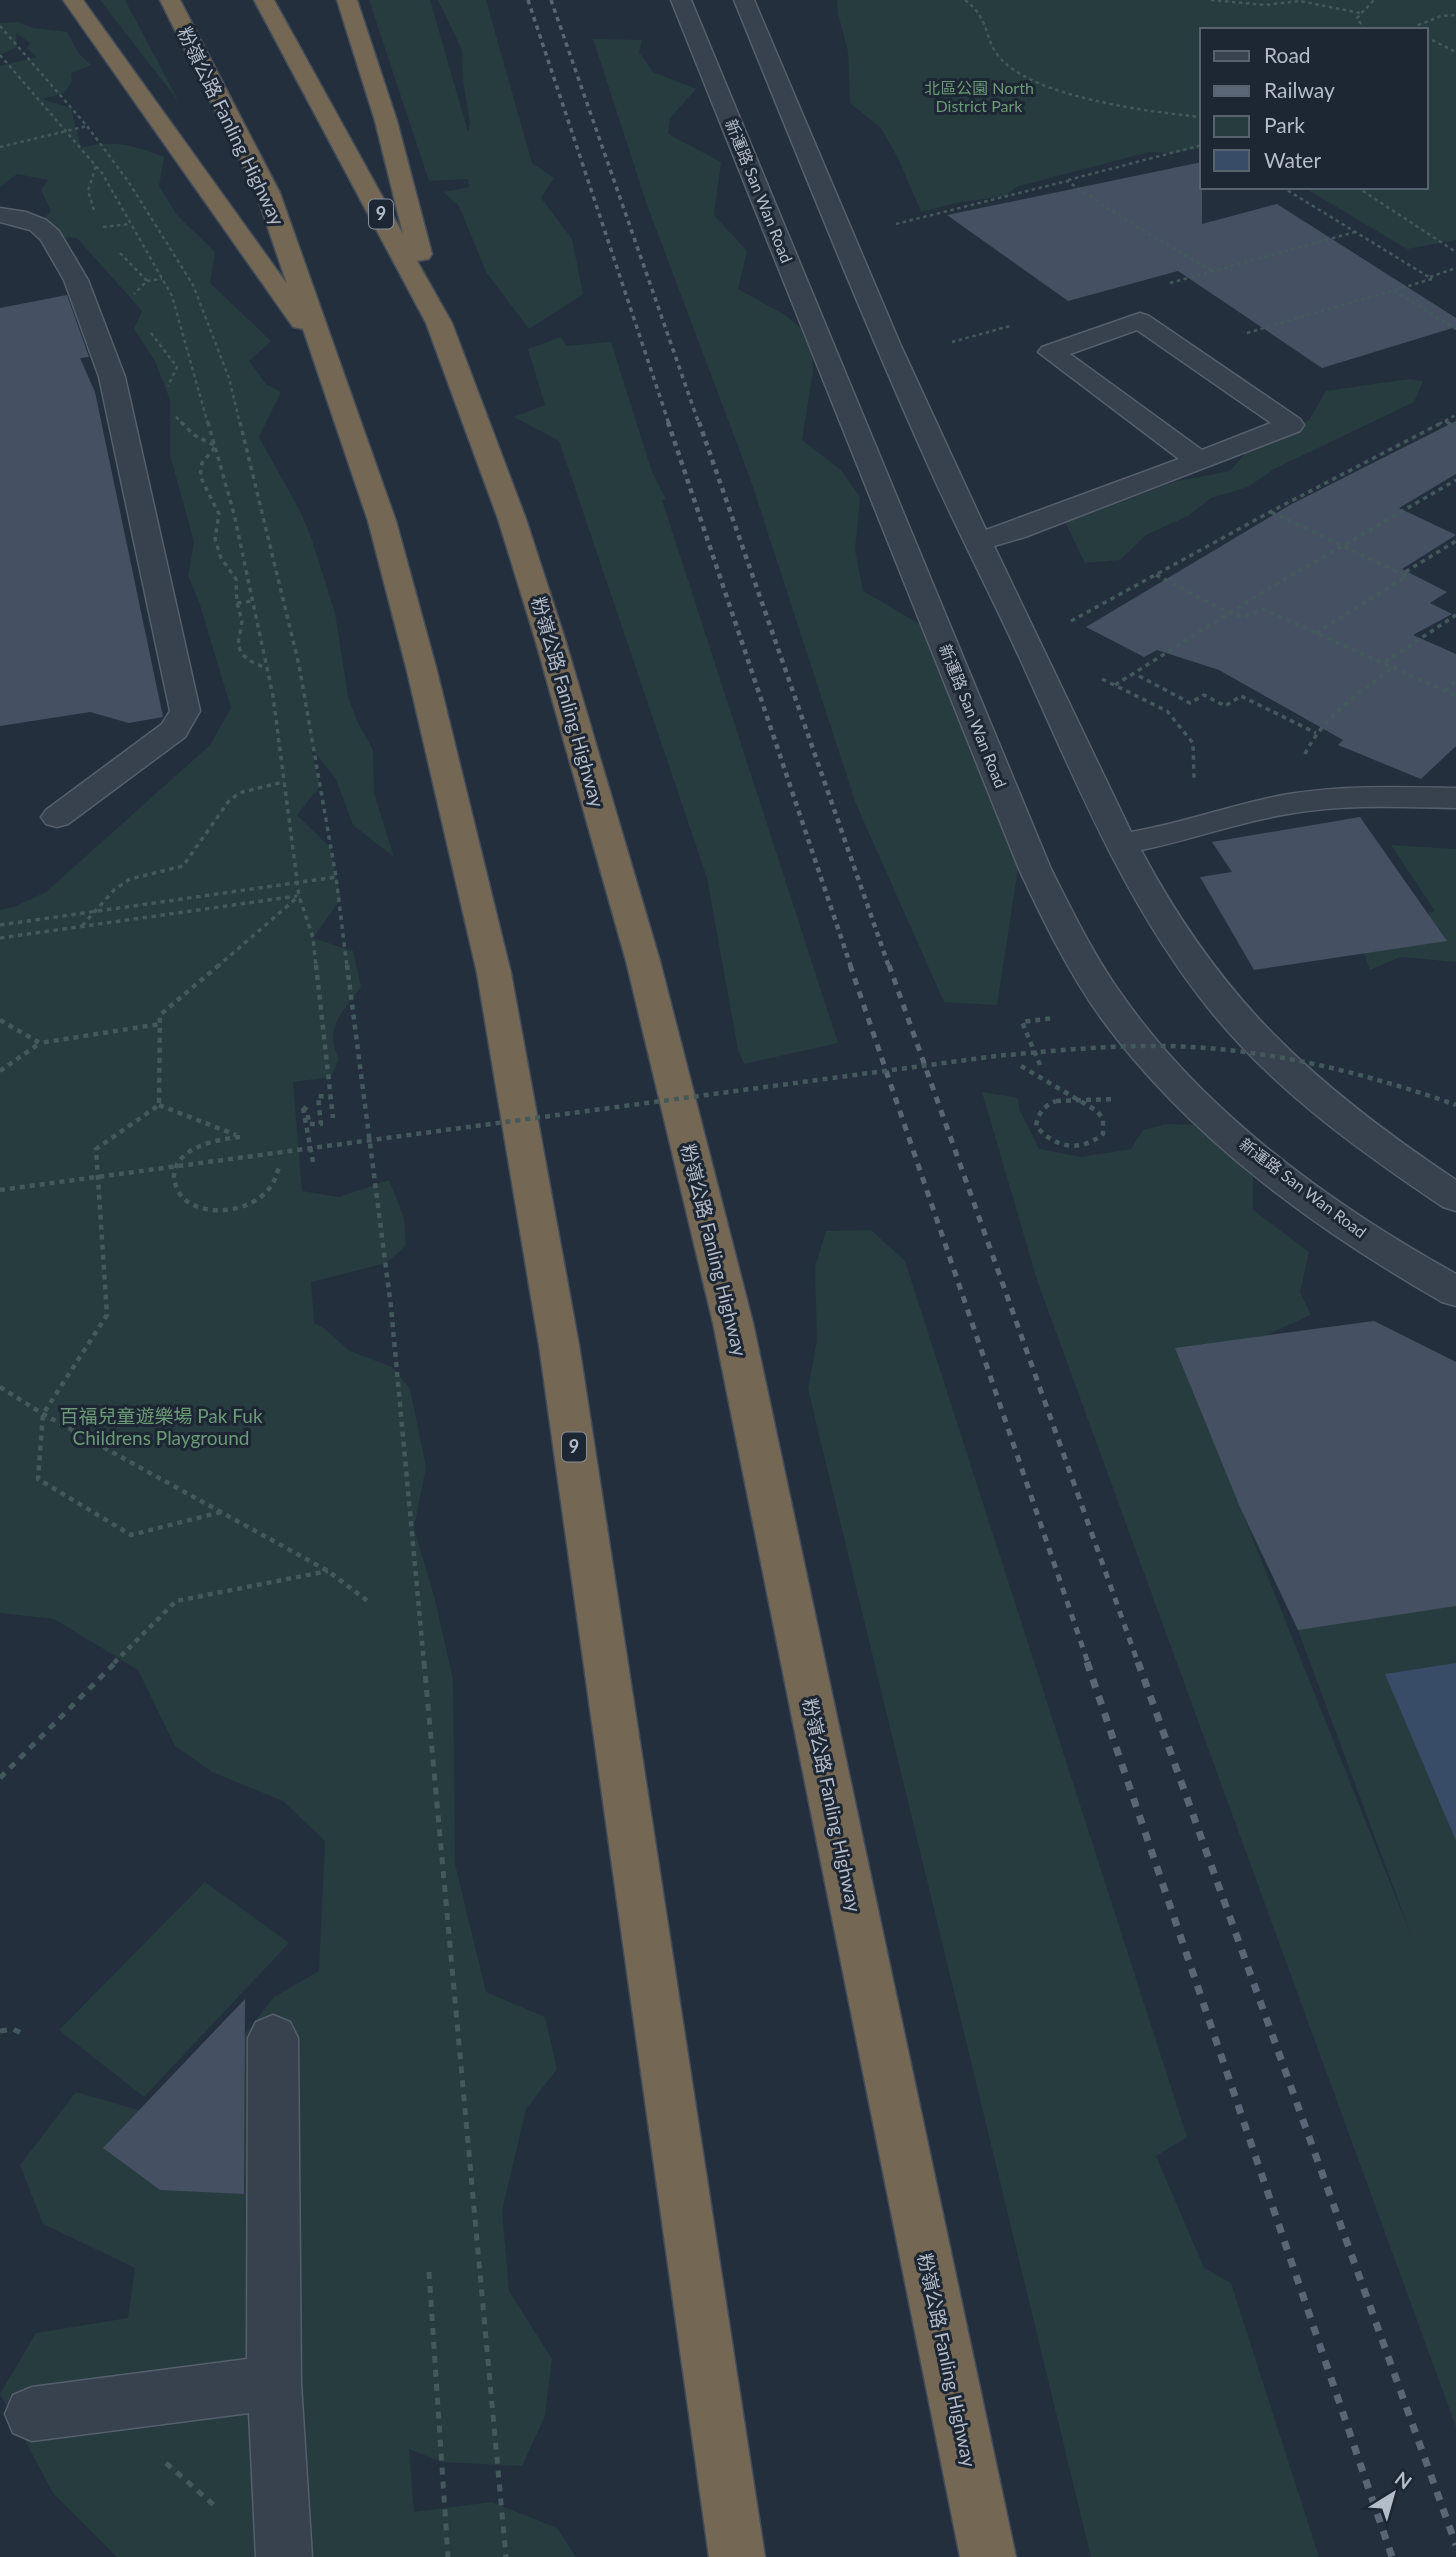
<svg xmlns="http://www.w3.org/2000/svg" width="1456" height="2557" viewBox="0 0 1456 2557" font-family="Lato,'Noto Sans SC',sans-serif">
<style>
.green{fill:#263c3f;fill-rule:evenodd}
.water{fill:#394c67}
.building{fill:#455162}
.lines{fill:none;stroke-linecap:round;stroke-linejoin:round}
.minor-casing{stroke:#565f6c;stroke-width:3}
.highway-casing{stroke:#434c59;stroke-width:3}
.path-far3{stroke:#44595c;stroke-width:2.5;stroke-dasharray:3.5 3.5;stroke-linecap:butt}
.path-far2{stroke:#44595c;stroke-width:3.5;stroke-dasharray:4.5 4.5;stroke-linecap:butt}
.path-far1{stroke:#44595c;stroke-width:4.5;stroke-dasharray:5 5;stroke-linecap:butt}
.path{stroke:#44595c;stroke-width:5;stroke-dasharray:7 7;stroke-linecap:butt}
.minor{fill:#38414e;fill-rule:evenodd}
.highway{fill:#746855;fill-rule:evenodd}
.rail-far3{stroke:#5a6575;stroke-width:3.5;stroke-dasharray:4.5 4.5;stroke-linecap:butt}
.rail-far2{stroke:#5a6575;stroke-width:4.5;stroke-dasharray:5 5;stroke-linecap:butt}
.rail-far1{stroke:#5a6575;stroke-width:5;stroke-dasharray:7 7;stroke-linecap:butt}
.rail{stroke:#5a6575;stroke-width:7;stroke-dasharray:9 9;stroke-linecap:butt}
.path-bridge{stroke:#44595c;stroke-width:4.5;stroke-dasharray:5 5;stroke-linecap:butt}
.labels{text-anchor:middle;stroke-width:6;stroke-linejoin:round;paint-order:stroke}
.far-park-label{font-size:16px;fill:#6b9a76;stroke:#1d2633}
.far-street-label{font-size:16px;fill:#b4bcc9;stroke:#1d2633}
.shield{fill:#1d2633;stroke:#878f9c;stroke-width:2}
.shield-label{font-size:18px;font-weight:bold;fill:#b4bcc9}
.street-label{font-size:19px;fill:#b4bcc9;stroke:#1d2633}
.park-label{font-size:19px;fill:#6b9a76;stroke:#1d2633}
</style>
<rect width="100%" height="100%" fill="#242f3e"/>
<!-- green -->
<g class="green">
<polygon points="100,0 125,0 179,102"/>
<polygon points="369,0 430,0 468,132 470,123 463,79 462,50 438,0 486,0 532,163 554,178 541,198 572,239 583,294 529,329 486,272 459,206 443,192 469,187 468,179 429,181"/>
<polygon points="837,0 1456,0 1456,240 1407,249 1303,187 1426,187 1426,30 1202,30 1202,148 1174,153 1149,152 1016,187 1006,196 955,203 921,212 898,158 881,128 850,103 848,51 838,14"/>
<path d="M18 22 33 28 67 32 79 54 91 65 71 73 72 82 64 93 42 99 71 108 81 148C111 139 135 145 164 157L159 186 177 215 215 252 210 283 271 341 249 361 266 384 281 392 259 437 300 511 311 537 335 613 348 696 357 721 373 750 374 793 394 857 353 825 336 779 311 748 320 786 297 815 330 847 341 899 313 938 353 951 361 987C343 1012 323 1028 339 1059L331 1077 293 1082 302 1191 339 1197 389 1180 404 1218 406 1246 386 1263 311 1282 314 1323 325 1329 350 1351 392 1367 410 1389 426 1467 414 1528 434 1596 453 1679 455 1864 486 1992 545 2017 557 2069 526 2109 502 2211 509 2291 552 2359 545 2416 522 2466 442 2462 409 2449 414 2512 492 2502 557 2528 576 2557H117L53 2493 0 2394 36 2333 128 2318 135 2268 43 2224 20 2165 76 2092 176 2121 274 1997 319 1971 325 1841 283 1801 212 1772 175 1746 138 1670 54 1619 0 1613V910L14 907 46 892 210 745 231 708 199 602 188 576 194 542 170 455V400L155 361 134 329 142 311 77 238 45 236 38 225 51 211 41 190 48 180 17 174 0 187V66L37 57 27 49 30 43 16 33 17 47 0 55V23Z"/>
<polygon points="593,39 642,40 639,52 653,72 696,89 670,118 668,134 721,162 714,215 747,251 738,289 785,315 811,336 813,372 802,440 841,470 860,497 855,550 863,591 916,622 941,646 1021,849 997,1005 944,1002 856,804 750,478 647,205"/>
<polygon points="561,337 567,346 611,342 652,472 666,499 662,500 838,1043 744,1064 738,1050 707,878 559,441 514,417 545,405 528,349"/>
<polygon points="1409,379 1423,381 1414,402 1274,469 1248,487 1211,498 1188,516 1146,535 1120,560 1085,563 1065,522 1177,481 1230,471 1248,450 1309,420 1326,391"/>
<polygon points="1391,845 1456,849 1456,962 1400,957 1370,970 1355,929 1435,911"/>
<path d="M982 1092 1018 1098 1020 1111 1039 1149 1081 1157 1131 1149 1143 1130 1165 1124 1232 1126 1253 1175V1210L1309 1252 1300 1292 1311 1315 1266 1335 1374 1321 1456 1362V2427L1037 1280ZM1246 1522 1298 1630 1413 1940Z"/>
<polygon points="871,1230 905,1261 1187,2137 1156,2156 1204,2268 1231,2283 1319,2557 1091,2557 808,1389 817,1340 815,1267 826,1231"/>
<polygon points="205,1882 289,1943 144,2097 59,2030"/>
</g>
<!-- water -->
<polygon class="water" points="1456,1663 1456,1841 1385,1674"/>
<!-- building -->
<g class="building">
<polygon points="1202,162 1202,224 1277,204 1456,318 1456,327 1322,368 1178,271 1068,301 947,215"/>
<polygon points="67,295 89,357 80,358 95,392 163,717 129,723 90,712 0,726 0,308"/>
<polygon points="1456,421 1456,474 1399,508 1456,535 1402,569 1447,592 1430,603 1452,614 1413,635 1456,654 1456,746 1421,779 1338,745 1343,740 1219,670 1157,650 1144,657 1086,627 1290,505"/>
<polygon points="1360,817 1447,941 1254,970 1200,877 1232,872 1212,842"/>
<polygon points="1374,1321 1456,1362 1456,1606 1298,1630 1240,1507 1175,1348"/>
<polygon points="245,1999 244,2194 160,2190 103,2148"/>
</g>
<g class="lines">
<defs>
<g id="minor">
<path d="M671 0H691L1051 869C1073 913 1095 958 1124 998 1207 1115 1332 1205 1456 1274V1306L1442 1302C1315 1229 1189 1138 1101 1018 1068 972 1043 920 1019 869Z"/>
<path d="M734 0H754L901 346 986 530 1179 459 1038 352 1042 347 1131 316 1140 313 1149 316 1300 419 1304 425 1300 431 1025 537 994 546 1131 832C1185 823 1236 803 1289 794 1344 785 1400 787 1456 788V808C1400 807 1344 804 1288 814 1238 822 1191 840 1141 850 1221 1001 1315 1086 1456 1180V1211L1443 1207C1358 1150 1273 1089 1209 1009 1123 902 1073 774 1016 650 986 585 953 522 924 456 857 306 796 152 734 0ZM1137 330 1271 423 1202 450 1070 354Z"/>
<polygon points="0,208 26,212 46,220 59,231 88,280 125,377 200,711 185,737 68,824 57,827 46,824 41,817 46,810 162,724 170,711 99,377 64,280 41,240 30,230 0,222"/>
<polygon points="273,2015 290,2022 298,2038 301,2383 312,2557 256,2557 249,2413 32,2441 13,2433 5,2414 13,2395 32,2387 247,2359 248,2038 256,2022"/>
</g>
<g id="highway">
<polygon points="63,0 83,0 287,284 256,193 160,0 180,0 280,193 396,521 437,671 511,973 579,1345 765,2557 709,2557 539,1345 477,973 407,671 368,521 303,329 293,327"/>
<polygon points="254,0 274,0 403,234 375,121 337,0 357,0 397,121 432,254 429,259 417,261 452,323 526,519 565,639 660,961 753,1323 1016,2557 960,2557 713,1323 626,961 535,639 498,519 426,323"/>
</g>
</defs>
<!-- minor casing -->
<use href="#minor" class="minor-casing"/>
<!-- highway casing -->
<use href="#highway" class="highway-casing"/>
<!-- path-far3 -->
<g class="path-far3">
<path d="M965 0C991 19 983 40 1001 59 1037 98 1150 112 1202 117"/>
<polyline points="1211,0 1265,5 1300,1 1360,13"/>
<polyline points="0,26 87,126 128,181 193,285 229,378 240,424"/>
<polyline points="1365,30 1357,18 1374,0"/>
<polyline points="1419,30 1416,26 1441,16 1456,15"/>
<polyline points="1426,37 1456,52"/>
<polyline points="0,55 102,173 172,296 208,424"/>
<polyline points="0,147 87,126"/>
<polyline points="1068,180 1202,145"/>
<polyline points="1282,187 1432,279"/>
<polyline points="1357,187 1456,252"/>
<polyline points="94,210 88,191 96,166"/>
<polyline points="896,224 1067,181 1132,224 1212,271"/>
<polyline points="103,227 130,224"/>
<polyline points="120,253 147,281 134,294"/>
<polyline points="1430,277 1456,268"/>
<polyline points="147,281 162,279"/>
<polyline points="1170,283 1355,232"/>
<polyline points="1394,291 1456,329"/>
<polyline points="151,333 177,367 168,386"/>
<polyline points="1247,333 1432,279"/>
<polyline points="952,342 1010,326"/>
<polyline points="176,417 183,424"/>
<polyline points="1445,421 1450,424"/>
<polyline points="1439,424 1456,415"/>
</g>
<!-- path-far2 -->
<g class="path-far2">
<polyline points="181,422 194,435 216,446 202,463 200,476 219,514 215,539 221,558 236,579 237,603 242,621 238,645 242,654 250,661 266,668"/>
<polyline points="208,422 234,514 273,696 299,896 313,938 316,967"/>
<polyline points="240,422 299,665 336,877 347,967"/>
<polyline points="1447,422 1456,427"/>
<polyline points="1271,512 1402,574"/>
<polyline points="1156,575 1229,613 1244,617 1263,609 1456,696"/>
<polyline points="237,603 253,601"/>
<polyline points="1071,621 1270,512 1443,422"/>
<polyline points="1316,633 1407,576 1402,574 1456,541"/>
<polyline points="1385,662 1456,615"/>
<polyline points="1139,676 1190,703 1204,695 1225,706 1241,696 1316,733"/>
<polyline points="1102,679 1167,711 1193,743 1194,778"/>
<polyline points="1115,685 1263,592 1456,480"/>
<polyline points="1445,691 1456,681"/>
<path d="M1305 754C1324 715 1360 693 1393 667"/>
<polyline points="0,925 336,877"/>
<polyline points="82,926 114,890 130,879 183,866 228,802 239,793 283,782"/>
<polyline points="0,938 297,896"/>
<polyline points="217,967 299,896"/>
</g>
<!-- path-far1 -->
<g class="path-far1">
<polyline points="219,965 160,1015 159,1105 96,1149 107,1315 43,1414 38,1479 131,1535 221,1512"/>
<polyline points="316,965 333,1118"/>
<polyline points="347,965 391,1307 424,1663"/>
<polyline points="0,1020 40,1043 160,1024"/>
<polyline points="1040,1065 1022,1022 1054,1018"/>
<polyline points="0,1071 40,1043"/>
<polyline points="1056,1101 1115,1099"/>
<polyline points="159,1105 236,1135"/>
<polyline points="303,1107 307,1110 309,1124 321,1124 318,1096 330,1097"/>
<polyline points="303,1108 313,1162"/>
<path d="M240 1137C217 1139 172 1148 174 1179 175 1185 179 1194 183 1198 205 1218 249 1212 267 1191 274 1184 276 1176 279 1167"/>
<polyline points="0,1387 43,1414 328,1571 369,1602"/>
<polyline points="114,1663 176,1601 328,1571"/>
</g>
<!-- path -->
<g class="path">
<polyline points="424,1662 506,2557"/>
<polyline points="0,1778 116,1662"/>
<polyline points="0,2031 13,2029 21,2033"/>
<polyline points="429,2272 448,2557"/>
<polyline points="166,2463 215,2506"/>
</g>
<!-- minor -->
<use href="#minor" class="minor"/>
<!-- highway -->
<use href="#highway" class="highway"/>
<!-- rail-far3 -->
<g class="rail-far3">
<polyline points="528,0 669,424"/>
<polyline points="551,0 699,424"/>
</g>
<!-- rail-far2 -->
<g class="rail-far2">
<polyline points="668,422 851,967"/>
<polyline points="699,422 889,967"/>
</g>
<!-- rail-far1 -->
<g class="rail-far1">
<polyline points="850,965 1088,1663"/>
<polyline points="889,965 1138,1663"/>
</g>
<!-- rail -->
<g class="rail">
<polyline points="1087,1662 1392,2557"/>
<polyline points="1138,1662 1456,2545"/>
</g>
<!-- path-bridge -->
<g class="path-bridge">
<path d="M1021 1066 1097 1111 1103 1119V1134C1080 1153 1055 1148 1036 1126 1038 1113 1044 1106 1056 1101"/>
<path d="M0 1190 996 1056C1052 1051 1109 1045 1166 1046 1265 1048 1363 1072 1456 1105"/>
</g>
</g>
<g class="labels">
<!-- far-park labels -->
<g class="far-park-label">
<text x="979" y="94">北區公園 North<tspan x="979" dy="18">District Park</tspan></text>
</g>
<!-- far-street labels -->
<g class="far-street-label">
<text transform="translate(759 191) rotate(68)" y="6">新運路 San Wan Road</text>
<text transform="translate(973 716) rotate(68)" y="6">新運路 San Wan Road</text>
<text transform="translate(1303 1188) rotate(37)" y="6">新運路 San Wan Road</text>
</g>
<!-- shield labels -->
<g class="shield">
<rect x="369" y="199.5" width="24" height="29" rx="5"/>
<rect x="562" y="1432.5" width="24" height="29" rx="5"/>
</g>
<g class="shield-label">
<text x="381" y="220">9</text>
<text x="574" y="1453">9</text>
</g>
<!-- street labels -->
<g class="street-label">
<text transform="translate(231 126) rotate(64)" y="7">粉嶺公路 Fanling Highway</text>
<text transform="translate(568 702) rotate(74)" y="7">粉嶺公路 Fanling Highway</text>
<text transform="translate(714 1250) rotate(76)" y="7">粉嶺公路 Fanling Highway</text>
<text transform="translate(832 1805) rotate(78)" y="7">粉嶺公路 Fanling Highway</text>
<text transform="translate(947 2360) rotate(78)" y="7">粉嶺公路 Fanling Highway</text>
</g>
<!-- park labels -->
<g class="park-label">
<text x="161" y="1423">百福兒童遊樂場 Pak Fuk<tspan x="161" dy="22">Childrens Playground</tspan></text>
</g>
</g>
<!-- legend -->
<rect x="1200" y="28" width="228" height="161" fill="#1d2633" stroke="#59626f" stroke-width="2"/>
<rect x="1214" y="51" width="35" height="10" fill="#38414e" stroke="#59626f" stroke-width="2"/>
<text x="1264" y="63" font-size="21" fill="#b4bcc9">Road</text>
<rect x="1214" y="86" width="35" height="10" fill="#5a6575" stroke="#59626f" stroke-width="2"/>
<text x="1264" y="98" font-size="21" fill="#b4bcc9">Railway</text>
<rect x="1214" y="116" width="35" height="21" fill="#263c3f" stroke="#59626f" stroke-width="2"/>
<text x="1264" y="133" font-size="21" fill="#b4bcc9">Park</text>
<rect x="1214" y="150" width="35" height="21" fill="#394c67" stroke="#59626f" stroke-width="2"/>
<text x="1264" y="168" font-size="21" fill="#b4bcc9">Water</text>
<!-- north arrow -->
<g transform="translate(1393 2494) rotate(37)" stroke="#1d2633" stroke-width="5" paint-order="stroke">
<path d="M0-5L12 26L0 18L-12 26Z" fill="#b4bcc9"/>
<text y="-10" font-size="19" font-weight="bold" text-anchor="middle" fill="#b4bcc9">N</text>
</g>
</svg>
